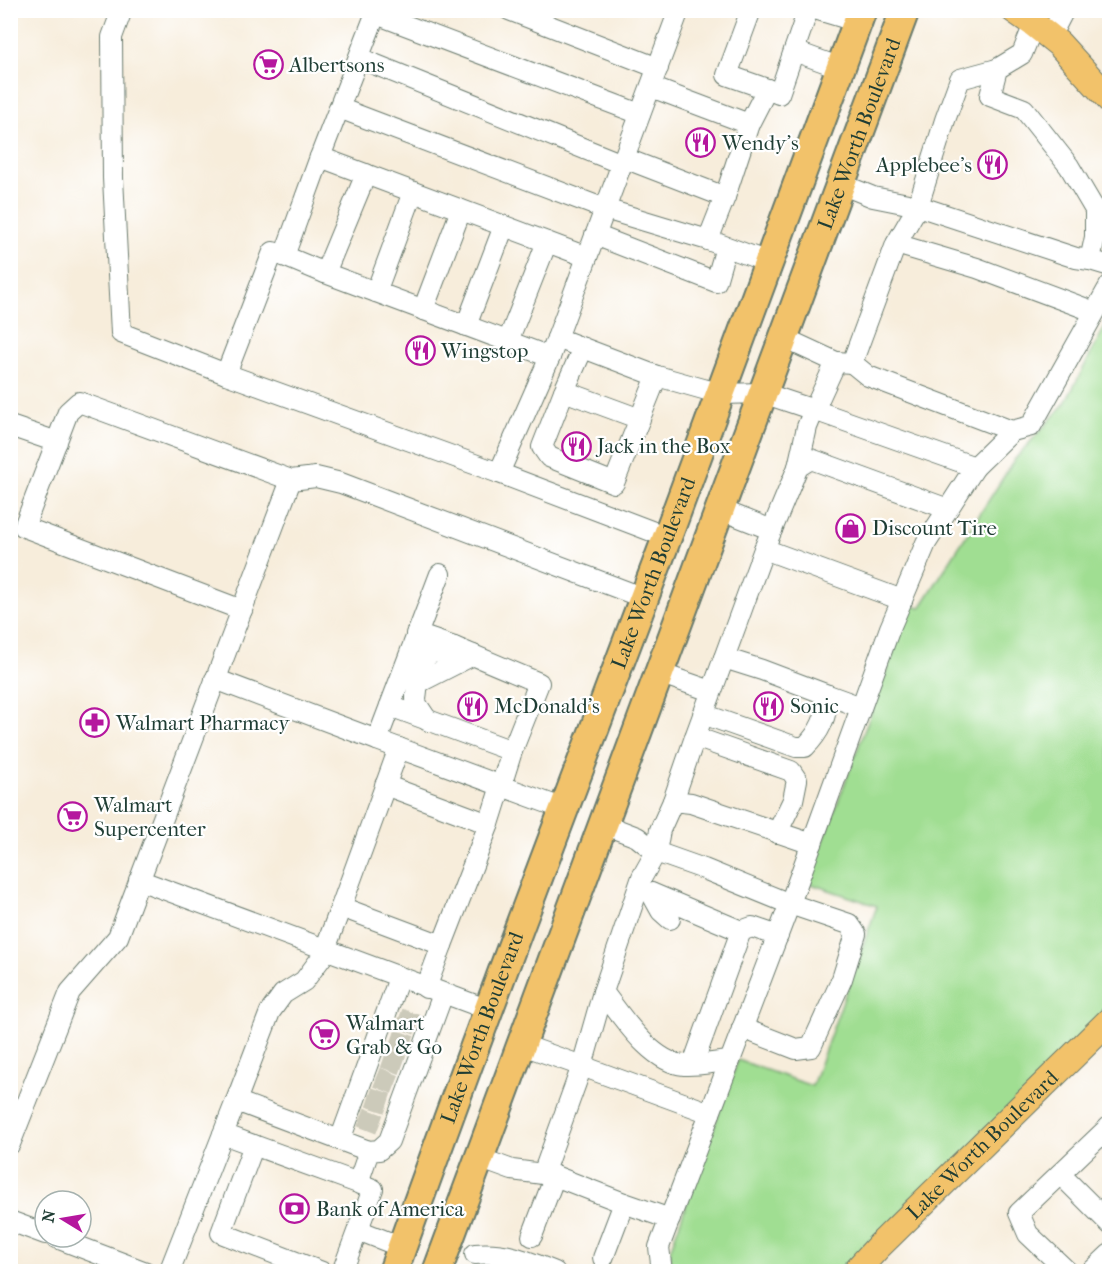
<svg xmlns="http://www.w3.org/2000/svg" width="1120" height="1282" viewBox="0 0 1120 1282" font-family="'IM FELL French Canon',serif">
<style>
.green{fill:#a0de92;stroke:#608e63;stroke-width:1.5}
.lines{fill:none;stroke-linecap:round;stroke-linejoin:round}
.minor-tunnel{stroke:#cccaba;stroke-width:20;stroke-dasharray:20 10;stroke-linecap:butt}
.minor-casing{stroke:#6b7b6e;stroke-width:22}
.major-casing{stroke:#6b7b6e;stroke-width:28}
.highway-casing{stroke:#6b7b6e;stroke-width:32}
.minor{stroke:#fff;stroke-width:20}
.major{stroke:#f2c26a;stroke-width:26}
.highway{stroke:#f2c26a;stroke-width:28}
.labels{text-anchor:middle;stroke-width:4.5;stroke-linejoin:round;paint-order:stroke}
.poi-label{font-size:21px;fill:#1f3d34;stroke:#fff;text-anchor:start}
.street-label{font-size:21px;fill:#1f3d34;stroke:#fff}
</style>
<rect width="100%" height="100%" fill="#fff"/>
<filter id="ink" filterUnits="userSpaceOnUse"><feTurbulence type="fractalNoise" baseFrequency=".0167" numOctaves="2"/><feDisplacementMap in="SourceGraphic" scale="12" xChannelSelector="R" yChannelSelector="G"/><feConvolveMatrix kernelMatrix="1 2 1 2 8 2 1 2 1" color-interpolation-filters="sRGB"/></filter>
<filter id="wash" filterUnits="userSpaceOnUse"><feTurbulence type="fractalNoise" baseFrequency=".008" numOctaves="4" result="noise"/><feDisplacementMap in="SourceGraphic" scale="24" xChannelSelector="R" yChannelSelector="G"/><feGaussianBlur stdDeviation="1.35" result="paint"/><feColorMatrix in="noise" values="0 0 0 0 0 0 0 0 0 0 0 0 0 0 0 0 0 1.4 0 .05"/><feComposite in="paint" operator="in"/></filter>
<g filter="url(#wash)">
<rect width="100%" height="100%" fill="#f7eddb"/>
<!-- green -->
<polygon class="green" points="1109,319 1109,1024 862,1271 672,1271 670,1250 738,1060 812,1086 877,906 808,883 911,605 920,608 1015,459 1065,403"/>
</g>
<g filter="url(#ink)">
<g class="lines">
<!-- minor-tunnel -->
<g class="minor-tunnel">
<polyline points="399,1018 420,1026"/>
<polyline points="392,1039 412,1046"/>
<polyline points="384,1058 404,1065"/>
<polyline points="377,1077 397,1085"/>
<polyline points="369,1097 390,1104"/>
<polyline points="361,1117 382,1125"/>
</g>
<defs>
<g id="minor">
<polyline points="122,10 112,37 113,178 121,333 226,374"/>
<polyline points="377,10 320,157 284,256 325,273 550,357 679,10"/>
<polyline points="509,10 658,68"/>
<polyline points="818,10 858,22"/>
<polyline points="376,14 640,114"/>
<polyline points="1034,24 1022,54 997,69 990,96 1024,109 1069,166 1095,210 1095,237 1090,260 1110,266"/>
<polyline points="1050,37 1064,10"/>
<polyline points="794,51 841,68"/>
<polyline points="359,58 622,164"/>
<polyline points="997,69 960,79 945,120 918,206 1076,258 1090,260"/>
<polyline points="767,89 779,94 808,10"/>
<polyline points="339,108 605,209 708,240 768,262"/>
<polyline points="749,124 767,89 727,75 751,10"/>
<polyline points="320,157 587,257"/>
<polyline points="624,158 725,197 749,124 651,87"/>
<polyline points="841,184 873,197 918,206 896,244"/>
<polyline points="595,235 716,282 726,247"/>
<polyline points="708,240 725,197"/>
<polyline points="284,256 273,252 226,374 499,473 550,357"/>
<polyline points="325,273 366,174"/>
<polyline points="376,292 413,192"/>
<polyline points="423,310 461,210"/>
<polyline points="1095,312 977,268 896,244 852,363 868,376 1012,431 1031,426 1110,285"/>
<polyline points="466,326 504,226"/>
<polyline points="557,338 657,376 721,394 763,393 814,410 836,362 852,363"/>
<polyline points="784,338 836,362"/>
<polyline points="508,341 547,242"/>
<polyline points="564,391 583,348"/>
<polyline points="640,419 564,391 542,447 549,457 614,483 657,376"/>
<polyline points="10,426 57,442"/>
<polyline points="798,467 807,427 814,410 975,467"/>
<polyline points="499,473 667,537"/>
<polyline points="719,509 772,530"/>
<polyline points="764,549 798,467 811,459 948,509"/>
<polyline points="440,574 377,740 564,809"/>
<polyline points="242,610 24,527 68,412 79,402 291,480 316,477 341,483 644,598"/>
<polyline points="724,658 764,549 902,600"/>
<polyline points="659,673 711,691"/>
<polyline points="215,679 377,740"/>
<polyline points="828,695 861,707"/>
<polyline points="416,697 418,683 473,655"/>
<polyline points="390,706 512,751"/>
<polyline points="428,721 416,703 417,673 421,663 429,654 454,647"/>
<path d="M695 737 724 658 762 670 828 695C827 717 820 732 805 747H796L703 714"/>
<polyline points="399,748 341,907 442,945 489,824 512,751 539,683 454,647 416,634"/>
<polyline points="385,785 489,824"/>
<polyline points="673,801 695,737 791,771 797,780 793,800 777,833"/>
<polyline points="603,824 637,837 656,852 660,830 673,801 691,803 812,844"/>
<polyline points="139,880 489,1010"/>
<polyline points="651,893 741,931 752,927 778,936"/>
<polyline points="651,893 661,911 670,919"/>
<polyline points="426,988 442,945"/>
<path d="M603 992C622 1016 651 1063 684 1065 698 1066 715 1062 730 1061"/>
<polyline points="520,1044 582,1066 603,992 642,877 656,852 704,869 790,904 849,924 856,934 842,979 811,1047 796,1049 742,1028"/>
<polyline points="693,1064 741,931"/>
<polyline points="236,1101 270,1012 283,994 304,981 322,957 341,907"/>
<polyline points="340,1140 399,978"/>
<polyline points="10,1144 70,992 118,937 291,480"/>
<polyline points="254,1145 221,1233 322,1272"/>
<polyline points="369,1151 236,1101 223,1134 358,1183 369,1151 379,1150 389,1141 443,994"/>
<polyline points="479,1158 512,1170 543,1174"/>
<polyline points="1060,1174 1110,1224"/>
<polyline points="555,1176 543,1174 582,1066 710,1113"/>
<polyline points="10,1221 45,1234"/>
<polyline points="358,1230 401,1247"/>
<polyline points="532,1236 555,1176 624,1203"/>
<polyline points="54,1237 146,1272"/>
<path d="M475 1254C505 1251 528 1261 555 1272"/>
<polyline points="603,1258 624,1203 670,1219"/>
<polyline points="169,1272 223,1134"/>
<polyline points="342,1272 373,1189 358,1183"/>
<polyline points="662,1272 659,1247 792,898 890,628 902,600 926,543 975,467 1012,431"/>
<polyline points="1068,1272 1028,1234 1019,1213 1110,1126"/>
<polyline points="1091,1272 1110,1254"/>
</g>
<g id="major">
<polyline points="1014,10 1034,24 1059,44 1110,100"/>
<path id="s1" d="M855 1272 878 1247 1110 1020"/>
</g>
<g id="highway">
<path id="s2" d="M393 1272C482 1021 578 773 672 524 736 353 798 181 862 10"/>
<path id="s3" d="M437 1272 905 10"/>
</g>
</defs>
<!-- minor casing -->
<use href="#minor" class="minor-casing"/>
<!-- major casing -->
<use href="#major" class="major-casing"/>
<!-- highway casing -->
<use href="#highway" class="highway-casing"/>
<!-- minor -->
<use href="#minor" class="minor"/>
<!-- major -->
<use href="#major" class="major"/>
<!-- highway -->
<use href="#highway" class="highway"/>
</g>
</g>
<!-- icons -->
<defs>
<symbol id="supermarket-ring" viewBox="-11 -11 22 22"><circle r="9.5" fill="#fff" stroke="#b5179e" stroke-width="1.5"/><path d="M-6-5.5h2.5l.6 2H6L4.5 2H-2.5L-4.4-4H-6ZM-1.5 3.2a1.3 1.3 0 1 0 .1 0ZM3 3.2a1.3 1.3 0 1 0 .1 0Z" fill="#b5179e"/></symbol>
<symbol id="restaurant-ring" viewBox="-11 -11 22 22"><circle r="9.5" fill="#fff" stroke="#b5179e" stroke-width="1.5"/><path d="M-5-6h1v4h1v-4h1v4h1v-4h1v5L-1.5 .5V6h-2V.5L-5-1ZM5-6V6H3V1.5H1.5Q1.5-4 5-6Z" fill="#b5179e"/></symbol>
<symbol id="shop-ring" viewBox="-11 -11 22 22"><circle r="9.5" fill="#fff" stroke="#b5179e" stroke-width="1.5"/><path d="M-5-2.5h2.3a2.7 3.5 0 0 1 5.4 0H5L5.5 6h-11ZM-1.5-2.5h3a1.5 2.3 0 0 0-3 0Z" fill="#b5179e"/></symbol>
<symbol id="pharmacy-ring" viewBox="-11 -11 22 22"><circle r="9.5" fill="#fff" stroke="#b5179e" stroke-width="1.5"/><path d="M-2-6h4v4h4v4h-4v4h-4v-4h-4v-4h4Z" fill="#b5179e"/></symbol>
<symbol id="bank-ring" viewBox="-11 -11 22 22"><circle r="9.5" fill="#fff" stroke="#b5179e" stroke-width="1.5"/><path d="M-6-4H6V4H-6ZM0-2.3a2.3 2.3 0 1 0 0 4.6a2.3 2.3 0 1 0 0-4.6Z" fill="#b5179e"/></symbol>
</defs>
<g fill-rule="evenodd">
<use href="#supermarket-ring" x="252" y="48" width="33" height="33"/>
<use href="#restaurant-ring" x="684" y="126" width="33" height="33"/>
<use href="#restaurant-ring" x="976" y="148" width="33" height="33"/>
<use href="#restaurant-ring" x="404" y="334" width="33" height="33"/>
<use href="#restaurant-ring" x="560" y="430" width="33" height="33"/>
<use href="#shop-ring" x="834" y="512" width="33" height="33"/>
<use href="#restaurant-ring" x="456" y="690" width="33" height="33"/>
<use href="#restaurant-ring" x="752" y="690" width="33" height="33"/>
<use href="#pharmacy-ring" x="78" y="706" width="33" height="33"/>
<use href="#supermarket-ring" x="56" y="800" width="33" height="33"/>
<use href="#supermarket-ring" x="308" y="1018" width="33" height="33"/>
<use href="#bank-ring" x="278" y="1192" width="33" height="33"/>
</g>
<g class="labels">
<!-- poi labels -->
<g class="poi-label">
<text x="289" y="72">Albertsons</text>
<text x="722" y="150">Wendy's</text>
<text x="972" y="172" text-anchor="end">Applebee's</text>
<text x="441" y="358">Wingstop</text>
<text x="597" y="453">Jack in the Box</text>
<text x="872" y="535">Discount Tire</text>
<text x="494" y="713">McDonald's</text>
<text x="790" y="713">Sonic</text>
<text x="116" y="730">Walmart Pharmacy</text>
<text x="94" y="812">Walmart<tspan x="94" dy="24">Supercenter</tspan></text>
<text x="346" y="1030">Walmart<tspan x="346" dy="24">Grab &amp; Go</tspan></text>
<text x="316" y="1216">Bank of America</text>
</g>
<!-- street labels -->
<g class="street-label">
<text dy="7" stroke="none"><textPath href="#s3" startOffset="1214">Lake Worth Boulevard</textPath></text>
<text dy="7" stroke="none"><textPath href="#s2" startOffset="746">Lake Worth Boulevard</textPath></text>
<text dy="7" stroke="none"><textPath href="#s2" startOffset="260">Lake Worth Boulevard</textPath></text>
<text dy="7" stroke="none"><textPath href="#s1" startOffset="180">Lake Worth Boulevard</textPath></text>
</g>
</g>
<!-- margin -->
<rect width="1120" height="1282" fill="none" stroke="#fff" stroke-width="36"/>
<!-- north arrow -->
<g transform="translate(63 1219) rotate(281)"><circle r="28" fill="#ffffff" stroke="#a5b1ae" stroke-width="1.5"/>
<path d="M0-4.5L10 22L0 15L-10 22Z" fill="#b5179e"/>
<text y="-9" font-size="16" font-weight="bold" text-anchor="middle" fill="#1f3d34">N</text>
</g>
</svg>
